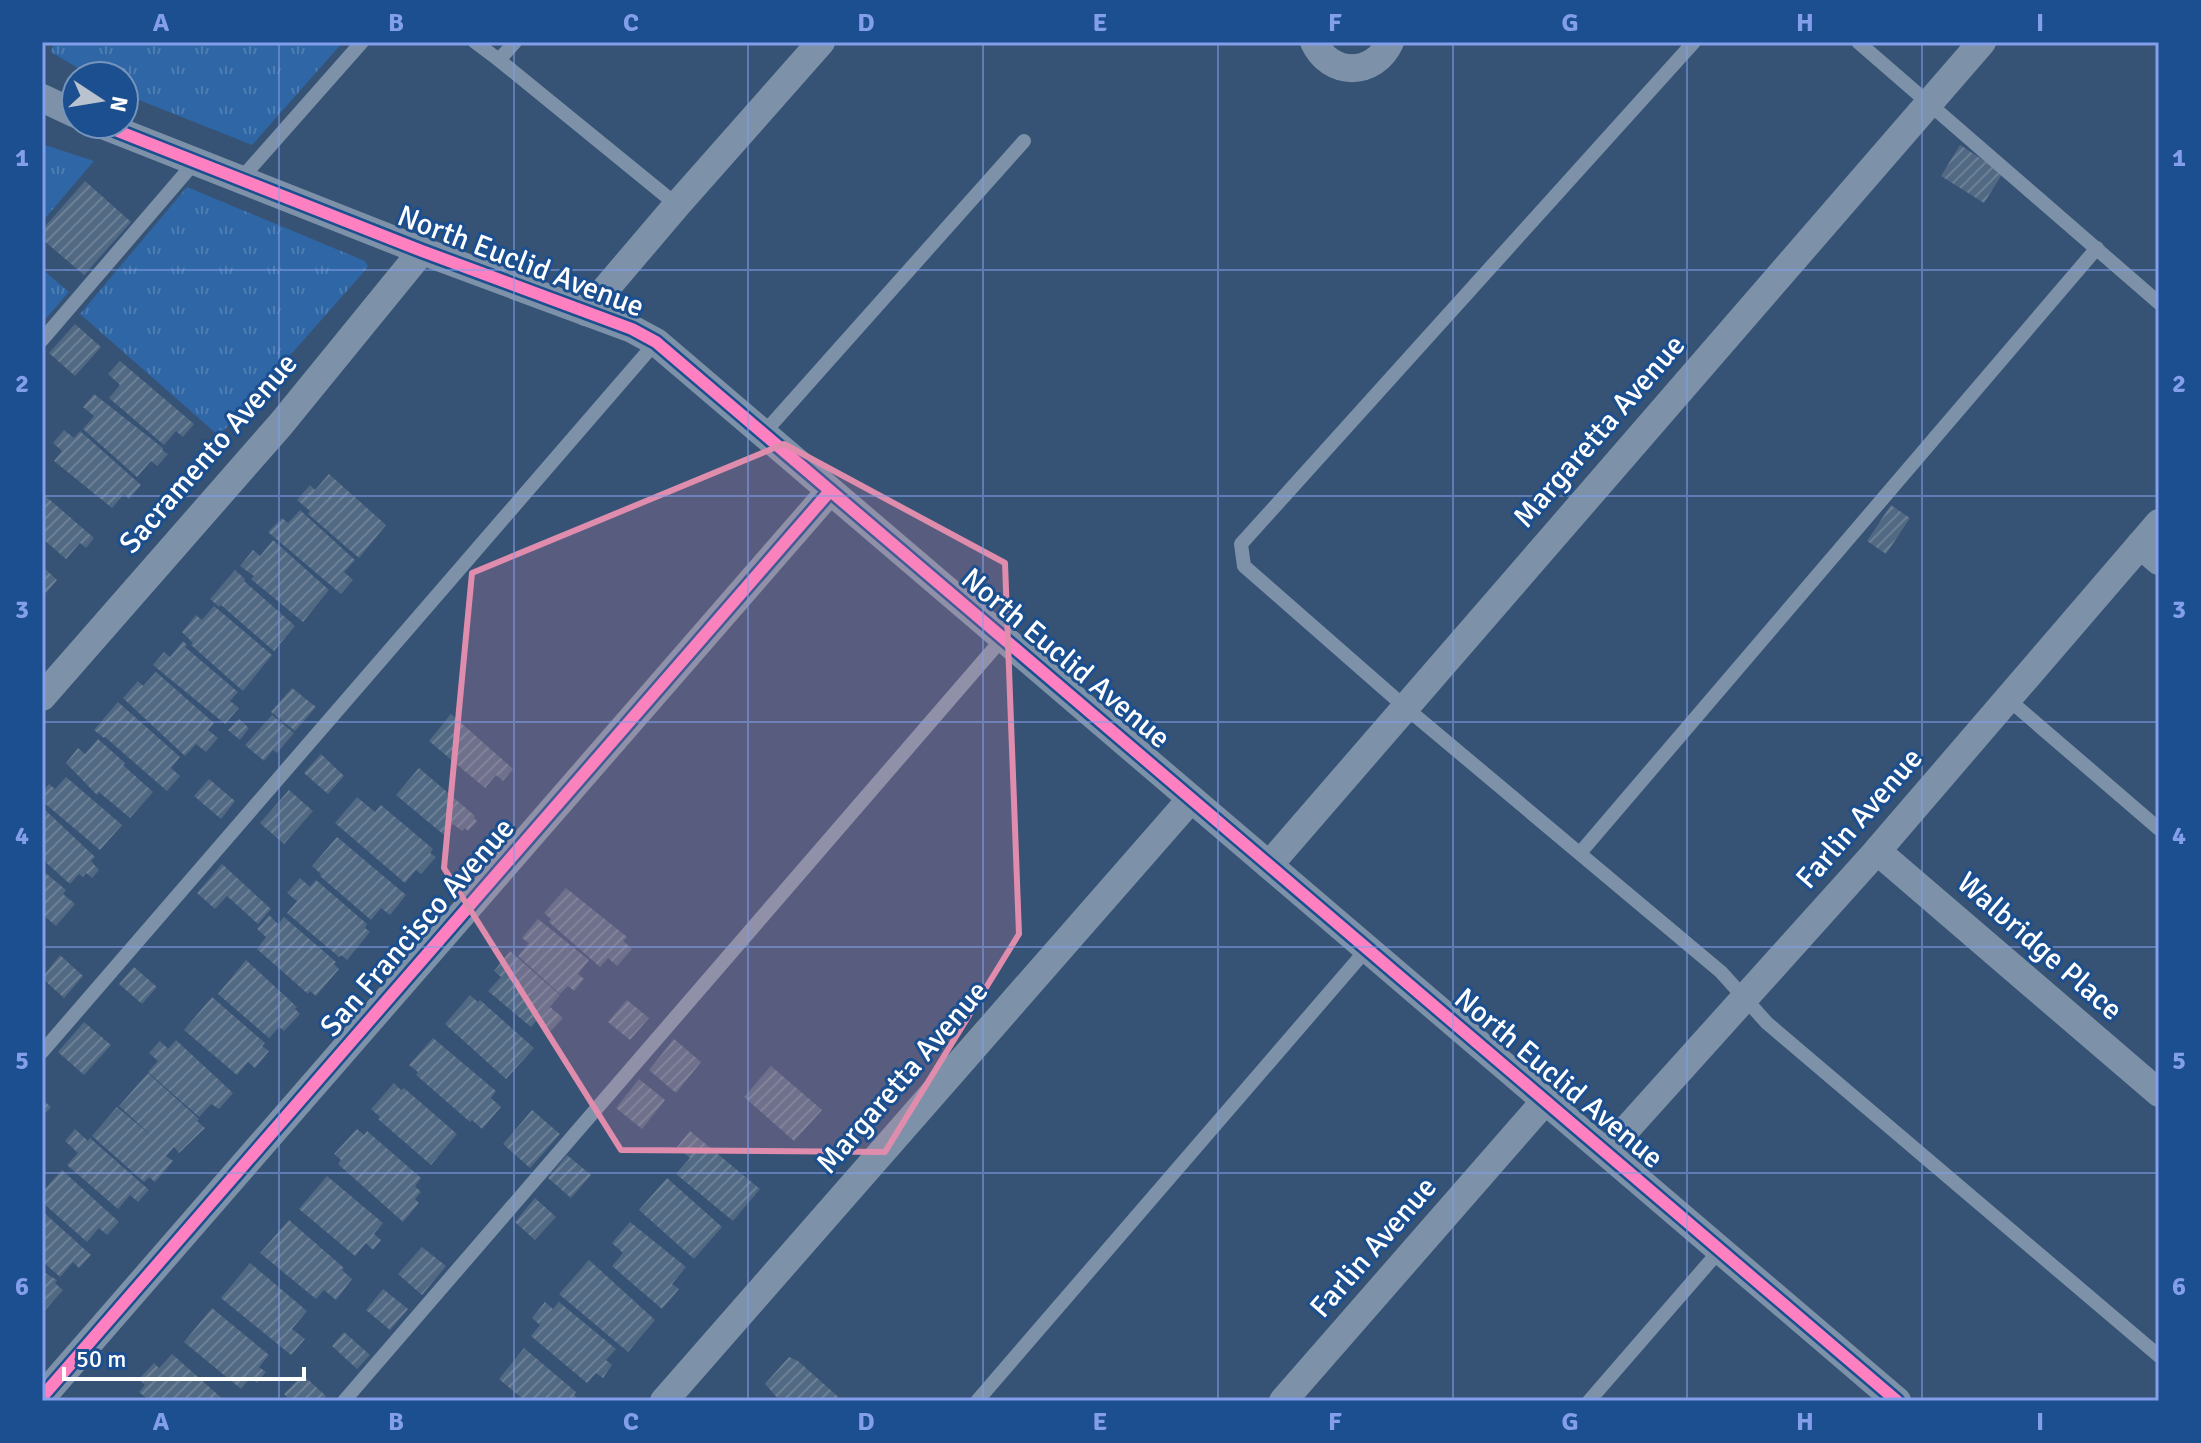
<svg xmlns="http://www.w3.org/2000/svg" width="2201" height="1443" viewBox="0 0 2201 1443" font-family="Signika,sans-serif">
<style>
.grass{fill:url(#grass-tufts)}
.building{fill:url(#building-hatch)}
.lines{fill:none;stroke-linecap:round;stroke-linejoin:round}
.service{stroke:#7d92a8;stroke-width:14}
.minor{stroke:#7d92a8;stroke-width:28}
.cycleway-casing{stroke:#1b4f8f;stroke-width:17}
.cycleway{stroke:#ff80c0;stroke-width:12}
.marked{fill:#e08cad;fill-opacity:0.2;stroke:#e08cad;stroke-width:6;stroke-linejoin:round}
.grid{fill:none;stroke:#839eea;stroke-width:2;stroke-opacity:0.55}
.labels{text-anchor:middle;stroke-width:6;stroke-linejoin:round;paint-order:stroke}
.street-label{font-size:30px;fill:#fff;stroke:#1b4f8f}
.neatline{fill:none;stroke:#839eea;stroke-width:3}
.grid-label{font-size:26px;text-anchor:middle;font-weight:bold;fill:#839eea}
</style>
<defs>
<pattern id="grass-tufts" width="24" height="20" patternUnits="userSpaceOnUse" patternTransform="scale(2)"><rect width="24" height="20" fill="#2f66a5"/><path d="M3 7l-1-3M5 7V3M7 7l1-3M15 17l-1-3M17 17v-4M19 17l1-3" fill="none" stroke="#4e7db2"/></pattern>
<pattern id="building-hatch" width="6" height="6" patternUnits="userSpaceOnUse" patternTransform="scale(2)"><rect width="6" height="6" fill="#526984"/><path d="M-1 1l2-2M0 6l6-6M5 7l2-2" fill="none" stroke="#6c8096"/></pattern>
</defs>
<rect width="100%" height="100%" fill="#365274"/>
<!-- grass -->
<g class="grass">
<polygon points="54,42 343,42 252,145 124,94 124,76 91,76 51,52"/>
<polygon points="42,144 94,161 42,222"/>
<polygon points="187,187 365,261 368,267 219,436 80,314"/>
<polygon points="42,269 69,292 42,323"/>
</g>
<!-- building -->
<g class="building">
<polygon points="1960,145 2003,173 1984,203 1941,176"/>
<polygon points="85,181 131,222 84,275 42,239 42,230"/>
<polygon points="75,324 101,347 75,376 49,353"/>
<polygon points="120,361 194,424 183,437 176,431 164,445 109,398 120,385 108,374"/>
<polygon points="94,394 163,448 162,450 168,454 157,466 151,461 137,477 83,429 94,416 83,407"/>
<polygon points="64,430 74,438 80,431 141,485 129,499 124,494 112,508 54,461 62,451 53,443"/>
<polygon points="329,474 386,525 359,558 308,514 310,511 297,500 310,485 315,490"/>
<polygon points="42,493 94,538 86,548 80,543 66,559 42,538"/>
<polygon points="1891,505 1910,518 1886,554 1867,541"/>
<polygon points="300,510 355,560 344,572 353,580 341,594 268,532 282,518 288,523"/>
<polygon points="273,540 329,590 303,622 251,579 254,576 240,566 253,550 260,556"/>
<polygon points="42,566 57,580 46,593 42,589"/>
<polygon points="235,570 245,579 244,581 295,626 274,651 221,605 219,607 210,599"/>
<polygon points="214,606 272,655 243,691 191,645 193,643 182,632 196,615 202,620"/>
<polygon points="183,641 187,645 185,647 238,692 230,701 239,708 225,724 153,665 164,652 170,657"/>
<polygon points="156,672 214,723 208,730 218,738 206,752 196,744 185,756 123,698 138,681 143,686"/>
<polygon points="292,688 316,707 295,731 271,712"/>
<polygon points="118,702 180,757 171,768 180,776 167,791 105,737 104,738 94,730"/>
<polygon points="451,714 513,769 503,781 496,775 485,788 429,741"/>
<polygon points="272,715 294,733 277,753 273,750 264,761 245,745"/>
<polygon points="239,719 249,728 240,740 228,730"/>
<polygon points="98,739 125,763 123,765 153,792 130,818 99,792 97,795 66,763 78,748 85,754"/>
<polygon points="321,754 344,776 328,794 304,773"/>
<polygon points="419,768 475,816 474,818 477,821 468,831 465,828 462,831 453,824 444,835 396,795"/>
<polygon points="66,777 122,825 100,850 42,801 42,792 49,784 55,789"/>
<polygon points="209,779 235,801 221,819 194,796"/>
<polygon points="289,790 313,811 284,844 260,823"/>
<polygon points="357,797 375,812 381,805 433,849 430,853 436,857 421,874 416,870 405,883 335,823"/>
<polygon points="42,807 95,857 91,861 99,870 92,878 86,873 83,877 79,874 70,884 42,859"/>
<polygon points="337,837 406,895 390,915 381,908 371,920 320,876 321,874 312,866"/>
<polygon points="222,864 271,909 258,924 227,896 215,909 197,893"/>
<polygon points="42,870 66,890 63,894 75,904 56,926 42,914"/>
<polygon points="300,878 310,887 316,880 367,924 365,928 370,932 347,960 341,955 339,957 287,913 297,901 287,893"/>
<polygon points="566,888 627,937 623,941 632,949 617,966 608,958 600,967 549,922 551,919 544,913"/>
<polygon points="269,915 278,924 284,917 336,962 334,964 339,969 316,996 310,991 308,994 257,949 266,937 257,929"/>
<polygon points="538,919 589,960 578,974 584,979 574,991 568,986 560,994 518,956 529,943 522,938"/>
<polygon points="510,951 560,995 550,1007 563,1018 551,1031 538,1019 531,1027 488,991 501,977 494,971"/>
<polygon points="60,955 83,976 64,998 42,978"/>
<polygon points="246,960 297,1007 295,1009 300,1014 284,1031 279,1027 269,1038 218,994"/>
<polygon points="134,967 157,987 142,1004 119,984"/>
<polygon points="470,995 478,1002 480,1000 534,1048 506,1079 445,1024"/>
<polygon points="212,997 265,1043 262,1046 269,1051 255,1068 248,1062 237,1075 184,1030"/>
<polygon points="627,1000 649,1018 630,1040 608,1022"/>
<polygon points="84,1022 111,1045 84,1075 58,1052"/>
<polygon points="433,1038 496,1091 491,1098 501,1107 482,1129 472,1120 470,1122 416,1075 418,1072 409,1065"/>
<polygon points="674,1039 701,1062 676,1093 649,1070"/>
<polygon points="176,1040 233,1093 219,1109 211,1104 199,1117 148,1072 158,1061 149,1053 160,1041 168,1049"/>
<polygon points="771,1066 822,1110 794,1141 744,1097"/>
<polygon points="148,1073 199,1119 197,1121 205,1128 179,1153 174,1147 166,1156 173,1161 155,1182 149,1177 144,1182 92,1136 117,1107 153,1137 119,1106"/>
<polygon points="639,1079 665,1100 642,1129 616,1108"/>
<polygon points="394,1083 401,1090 404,1088 457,1134 431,1165 378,1119 380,1117 371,1109"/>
<polygon points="42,1099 51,1107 42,1117"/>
<polygon points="532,1110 560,1134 530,1168 503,1144"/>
<polygon points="75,1129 88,1141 90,1138 149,1190 138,1202 130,1195 118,1209 67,1165 78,1153 65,1141"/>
<polygon points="357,1129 364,1135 367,1131 421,1178 415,1186 421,1192 415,1199 419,1203 403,1222 338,1164 341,1160 334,1154"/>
<polygon points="690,1131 760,1189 733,1221 676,1174 690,1158 677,1147"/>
<polygon points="567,1155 591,1175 571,1198 548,1178"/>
<polygon points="62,1170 119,1222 107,1235 99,1228 87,1242 42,1202 42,1192"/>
<polygon points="327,1176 383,1223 374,1234 381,1240 373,1250 366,1243 355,1256 299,1209"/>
<polygon points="667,1178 722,1227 694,1259 639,1210"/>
<polygon points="535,1198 556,1217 535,1240 515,1222"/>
<polygon points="42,1211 91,1255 79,1268 73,1262 60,1277 42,1261"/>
<polygon points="289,1220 344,1268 342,1270 352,1279 336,1300 324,1290 316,1299 260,1253"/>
<polygon points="630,1222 686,1267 672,1284 679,1289 662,1309 612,1266 623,1253 612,1243"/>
<polygon points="422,1247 446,1266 422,1295 398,1274"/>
<polygon points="589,1260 655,1320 628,1352 559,1294"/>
<polygon points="250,1263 307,1311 292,1329 305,1339 291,1355 221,1298"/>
<polygon points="42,1271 57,1280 55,1283 63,1290 42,1314"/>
<polygon points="383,1289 408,1309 390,1330 366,1310"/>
<polygon points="545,1302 553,1309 559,1302 616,1349 606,1360 612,1365 603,1378 596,1373 587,1383 531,1336 540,1325 532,1318"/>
<polygon points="212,1308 269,1355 259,1367 266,1372 257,1383 251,1377 241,1389 184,1342"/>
<polygon points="344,1332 370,1355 357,1369 332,1346"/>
<polygon points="524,1348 576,1392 574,1395 581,1401 525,1401 499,1379"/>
<polygon points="172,1354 225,1401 150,1401 139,1392 145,1385 139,1379 154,1363 159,1368"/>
<polygon points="789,1357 798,1361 843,1401 780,1401 765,1384"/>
<polygon points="303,1375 326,1396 321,1401 291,1401 284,1394"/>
</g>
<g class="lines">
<!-- service -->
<g class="service">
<polyline points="475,42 499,60 515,42"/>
<polyline points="1694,42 1241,544 1244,566 1405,707 1721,972 1767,1023 2159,1356"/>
<polyline points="1858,42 2159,303"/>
<polyline points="499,60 677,205"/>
<polyline points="240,180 362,42"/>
<polyline points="42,340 194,163"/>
<polyline points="763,434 1024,141"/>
<polyline points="2008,699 2159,829"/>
<polyline points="1580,853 2097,248"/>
<polyline points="42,1052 656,342"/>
<polyline points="344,1401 1003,638"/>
<polyline points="977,1401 1367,949"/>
<polyline points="1589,1401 1720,1250"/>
</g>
<!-- minor -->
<g class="minor">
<path d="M1314 42C1330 77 1374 77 1390 42"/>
<polyline points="42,98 76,114"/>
<polyline points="100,124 422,251 632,329 656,342 1897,1401"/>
<polyline points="586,312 677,205 821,42"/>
<polyline points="2140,545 2159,561"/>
<polyline points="42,697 281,424 422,251"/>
<polyline points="1877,851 2159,1093"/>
<polyline points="1269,865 1982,42"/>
<polyline points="1606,1152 1877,851 2159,523"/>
<polyline points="42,1397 830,491"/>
<polyline points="664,1401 1191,799"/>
<polyline points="1283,1401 1545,1101"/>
</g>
<defs>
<g id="cycleway">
<polyline points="100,124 422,251 632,329 656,342 1897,1401"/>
<polyline points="42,1397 830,491"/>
</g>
</defs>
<!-- cycleway casing -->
<use href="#cycleway" class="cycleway-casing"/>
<!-- cycleway -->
<use href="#cycleway" class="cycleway"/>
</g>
<!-- marked area -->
<path class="marked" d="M784 444 1005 563 1019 934 885 1152 621 1150 444 868 472 573Z"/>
<!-- grid -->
<path class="grid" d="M279 42V1401M514 42V1401M748 42V1401M983 42V1401M1218 42V1401M1453 42V1401M1687 42V1401M1922 42V1401M42 270H2159M42 496H2159M42 722H2159M42 947H2159M42 1173H2159"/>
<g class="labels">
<!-- street labels -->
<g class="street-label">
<text transform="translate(521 261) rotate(21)" y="10">North Euclid Avenue</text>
<text transform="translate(1599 431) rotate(-49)" y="10">Margaretta Avenue</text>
<text transform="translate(208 453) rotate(-49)" y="10">Sacramento Avenue</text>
<text transform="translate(1066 658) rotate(40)" y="10">North Euclid Avenue</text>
<text transform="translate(1859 818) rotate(-49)" y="10">Farlin Avenue</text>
<text transform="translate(417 927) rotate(-49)" y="10">San Francisco Avenue</text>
<text transform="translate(2040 946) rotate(41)" y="10">Walbridge Place</text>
<text transform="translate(902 1077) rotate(-49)" y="10">Margaretta Avenue</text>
<text transform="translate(1559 1078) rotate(40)" y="10">North Euclid Avenue</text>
<text transform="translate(1373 1247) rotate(-49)" y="10">Farlin Avenue</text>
</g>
</g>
<!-- border -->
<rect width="2201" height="1443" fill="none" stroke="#1b4f8f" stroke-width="88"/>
<!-- north arrow -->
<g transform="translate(100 100) rotate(102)"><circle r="38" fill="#1b4f8f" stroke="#7695bc" stroke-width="2"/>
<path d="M0-6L14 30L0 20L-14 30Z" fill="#b9c2ce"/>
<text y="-12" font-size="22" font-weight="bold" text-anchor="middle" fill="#ffffff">N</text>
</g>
<!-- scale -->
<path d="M64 1367v12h240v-12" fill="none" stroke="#ffffff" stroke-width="4"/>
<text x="76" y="1367" font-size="24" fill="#ffffff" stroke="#1b4f8f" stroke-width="6" paint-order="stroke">50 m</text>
<rect x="44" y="44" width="2113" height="1355" class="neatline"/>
<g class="grid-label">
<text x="161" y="31">A</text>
<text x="396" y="31">B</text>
<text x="631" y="31">C</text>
<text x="866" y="31">D</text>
<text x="1100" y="31">E</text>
<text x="1335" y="31">F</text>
<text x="1570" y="31">G</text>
<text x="1805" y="31">H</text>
<text x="2040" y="31">I</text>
<text x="22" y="166">1</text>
<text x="2179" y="166">1</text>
<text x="22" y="392">2</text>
<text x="2179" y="392">2</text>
<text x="22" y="618">3</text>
<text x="2179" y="618">3</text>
<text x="22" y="844">4</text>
<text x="2179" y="844">4</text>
<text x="22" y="1069">5</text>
<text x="2179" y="1069">5</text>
<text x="22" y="1295">6</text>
<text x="2179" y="1295">6</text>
<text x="161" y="1430">A</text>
<text x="396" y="1430">B</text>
<text x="631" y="1430">C</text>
<text x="866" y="1430">D</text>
<text x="1100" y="1430">E</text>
<text x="1335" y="1430">F</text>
<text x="1570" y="1430">G</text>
<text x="1805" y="1430">H</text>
<text x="2040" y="1430">I</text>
</g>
</svg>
